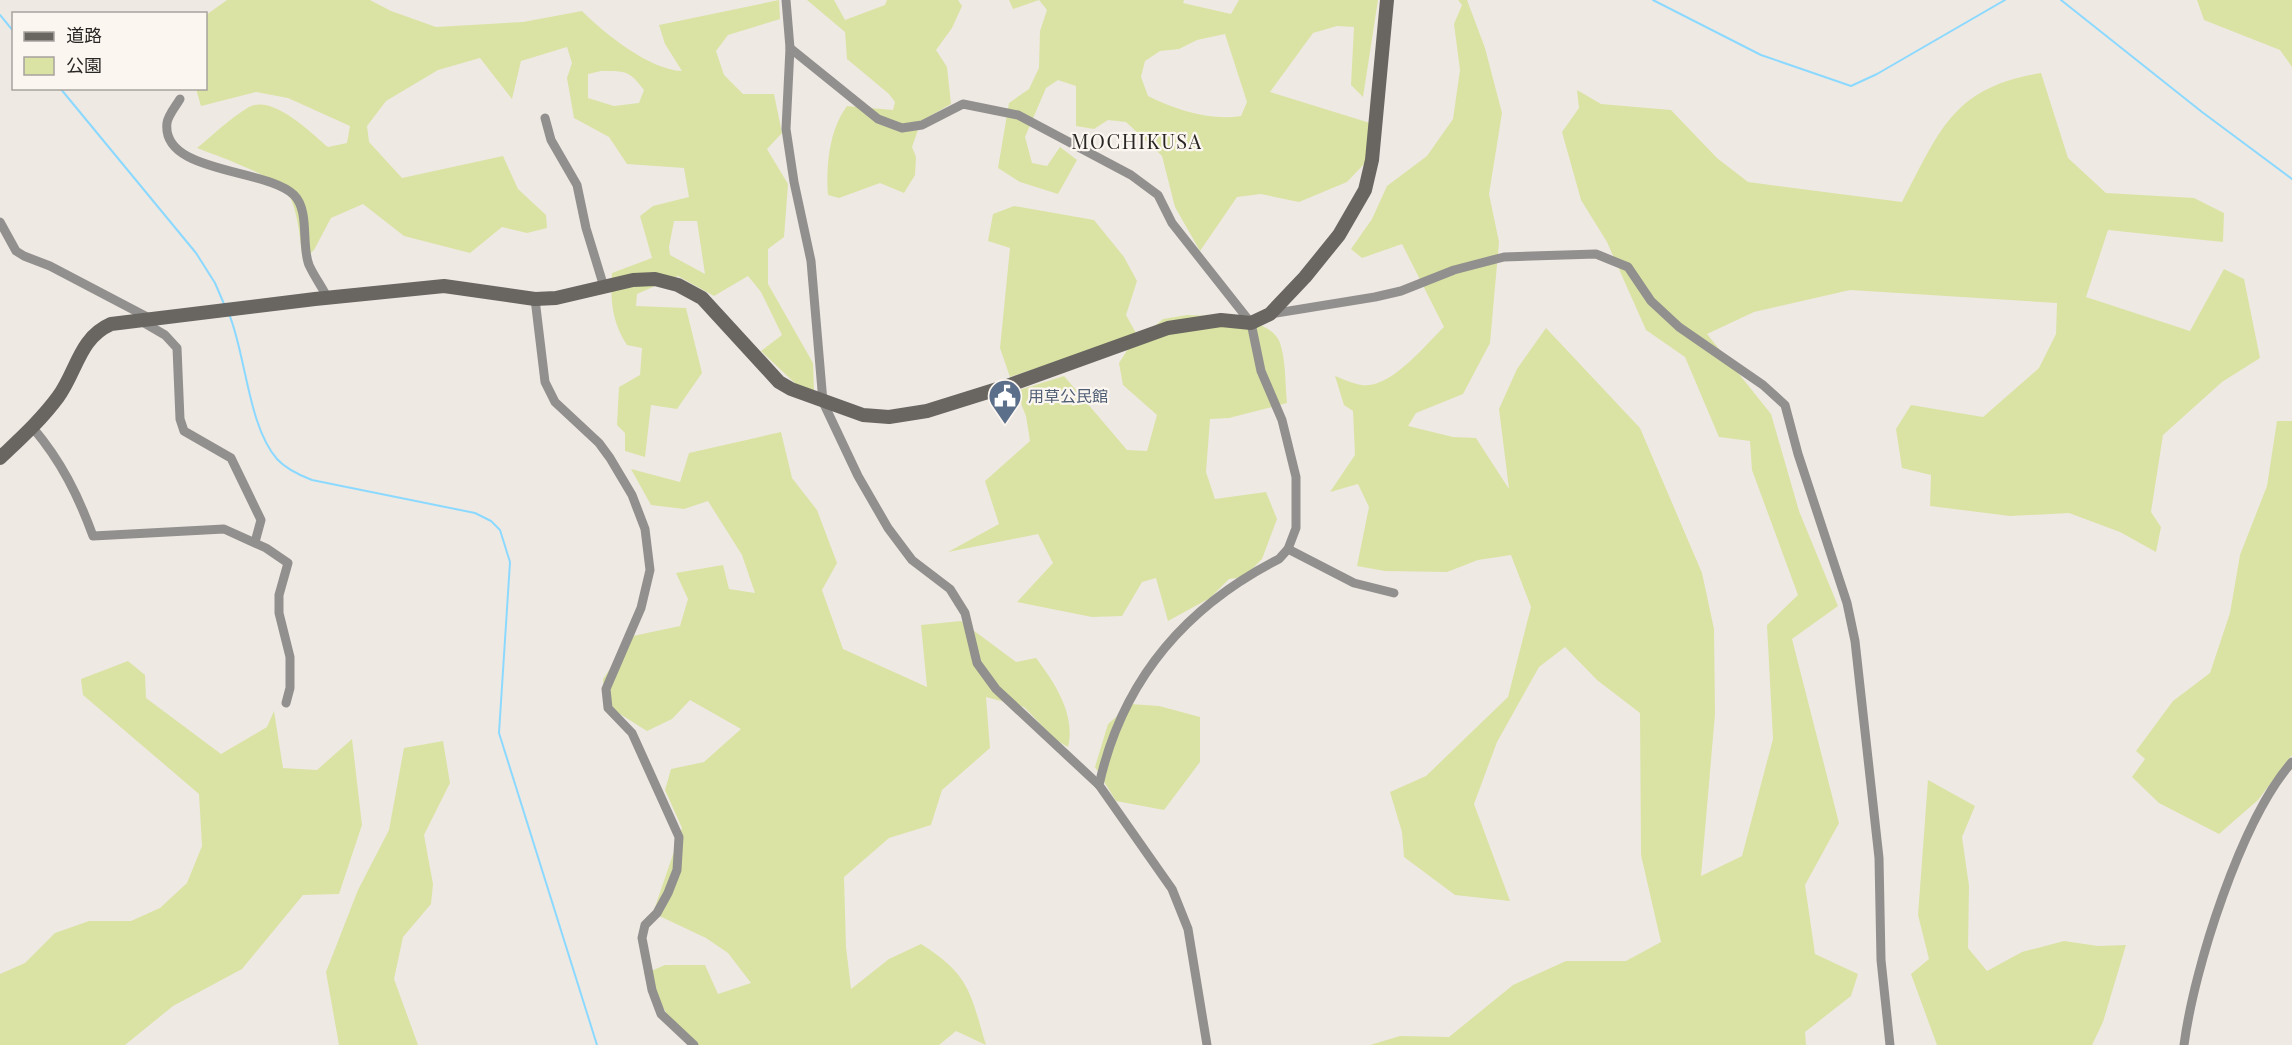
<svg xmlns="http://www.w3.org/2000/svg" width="2292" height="1045" viewBox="0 0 2292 1045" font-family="'Playfair Display','Noto Sans JP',serif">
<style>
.green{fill:#dae3a4;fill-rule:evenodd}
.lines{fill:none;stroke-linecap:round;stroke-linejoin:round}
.stream{stroke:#8cd9ff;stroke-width:2}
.street{stroke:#92908e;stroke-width:9}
.secondary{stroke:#696662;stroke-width:14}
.labels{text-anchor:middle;stroke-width:4.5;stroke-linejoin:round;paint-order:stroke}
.service-label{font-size:16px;fill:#4e5e75;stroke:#fcf6f0;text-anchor:start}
.quarter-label{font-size:20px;letter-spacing:1.5px;fill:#282624;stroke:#fcf6f0}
</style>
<rect width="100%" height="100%" fill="#efe9e3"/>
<!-- green -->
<g class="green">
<path d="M227 0H370L391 11 436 27 523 22 582 11C605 34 650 70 682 71L665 44 659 25 779 0 780 19 728 35 716 51 724 75 743 94H774L782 133 767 149 788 184 784 237 768 249V284L813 363 814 391 800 388 761 351 782 335 761 292 748 276 714 296 678 276 637 294 636 306 686 308 702 373 677 409 651 405 645 457 625 451V433L617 425 619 387 640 375 642 348 627 345C612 322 610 300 612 273L652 258 640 216 653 206 689 197 684 168 627 164 609 137 574 118 567 78 572 63 567 47 521 61 512 99 480 58 438 70 386 101 367 126 369 142 402 178 503 156 518 189 546 215 547 228 527 233 502 227 470 253 404 236 363 204 331 218 314 250 303 260C300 242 298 205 286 191 272 175 218 156 197 148 213 135 230 118 249 107 273 94 311 133 328 147L347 143 350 126 288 98 256 92 201 106 196 89 206 88V15ZM601 71C625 71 629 70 644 90L639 103 614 106 588 98V74ZM674 221H697L705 274 670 255 669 247Z"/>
<path d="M807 0H834L845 20 885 5 887 0H958L962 6 952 28 936 50 947 67 951 104 921 121 912 147 916 157 915 175 904 193 880 183 839 198 828 195C826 166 829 130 847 106L893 110 895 102 889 94 847 59 845 32Z"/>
<path d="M1009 0H1184L1183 3 1231 14 1239 0H1378L1363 97 1351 85 1354 27 1337 26 1313 33 1270 92 1370 123 1365 163 1347 182 1299 202 1261 194 1237 197 1200 251 1175 207 1162 156 1126 122 1108 120 1094 129 1076 126V86L1058 80 1046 88 1025 137 1032 163 1047 166 1060 147 1077 160 1058 194 1020 182 998 168 1009 103 1029 89 1039 68 1040 31 1047 10 1039 0 1013 9ZM1225 34 1247 102 1241 116C1210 121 1176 110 1148 96L1141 77 1145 61 1160 51 1179 49 1197 40Z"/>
<path d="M1458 0H1467L1485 48 1502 113 1489 194 1499 242 1490 343 1463 394 1416 413 1408 426 1453 437 1476 438 1509 489 1499 409 1517 369 1546 328 1640 428 1702 573 1714 629 1715 714 1701 876 1742 856 1773 739 1767 625 1798 595 1752 470 1750 441 1719 437 1685 357 1646 330 1607 242 1581 200 1562 132 1579 108 1577 90 1601 104 1671 110 1717 158 1748 182 1902 202C1940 130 1953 87 2041 73L2068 158 2106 193 2194 198 2224 213 2223 242 2108 230 2086 297 2190 331 2224 269 2244 279 2260 358 2222 382 2163 435 2151 512 2161 527 2156 552 2120 532 2069 513 2010 516 1930 506 1931 475 1902 468 1896 429 1911 405 1983 417 2039 368 2056 334 2057 303 1850 290 1754 312 1707 334 1771 414 1799 511 1838 606 1792 639 1839 823 1805 885 1815 954 1858 974 1851 996 1805 1032 1806 1045H1370L1400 1036 1449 1037 1513 985 1566 961H1626L1661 942 1641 855 1640 713 1597 680 1565 647 1539 667 1497 742 1474 804 1510 901 1455 895 1404 857 1402 832 1390 792 1426 776 1508 697 1531 607 1511 555 1478 560 1447 572 1385 571 1357 566 1369 507 1358 484 1330 492 1355 455 1353 411 1344 405 1335 376C1343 379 1353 384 1362 385 1391 389 1425 345 1444 327L1402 244 1362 258 1351 249 1372 219 1387 186 1427 156 1453 119 1460 70 1454 24 1462 5Z"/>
<polygon points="2197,0 2292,0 2292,67 2280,50 2204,20"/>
<polygon points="1014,206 1094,220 1124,257 1137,281 1126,315 1137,335 1010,377 1000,348 1010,248 988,241 993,214"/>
<path d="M1187 315C1210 316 1270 315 1280 343 1286 360 1285 384 1287 403L1229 418 1210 419 1206 472 1215 499 1266 492 1277 519 1262 559 1244 577 1229 579 1210 598 1168 621 1156 578 1142 582 1122 616 1092 617 1017 602 1053 563 1038 534 948 552 999 524 985 481 1030 441 1026 416 1016 391 1064 376 1127 450 1147 451 1157 415 1123 385 1119 363 1128 349 1163 319Z"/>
<polygon points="2277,421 2292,421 2292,755 2258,800 2219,834 2159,803 2132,777 2145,759 2136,751 2173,701 2210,673 2230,613 2240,555 2267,486"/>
<path d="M781 432 792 478 817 510 837 563 822 590 843 649 927 687 921 625 961 621 1016 662 1036 658C1055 683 1076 715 1068 747L1056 740 1024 707 986 697 990 748 942 790 931 825 889 838 844 877 846 947 851 989 889 959 921 944C970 975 970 992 986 1045L956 1031 939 1045H695L667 1014 644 974 665 965H705L718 994 751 983 728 953 706 938 653 913 682 828 665 790 671 769 704 762 741 729 690 700 672 719 647 731 604 704 603 679 633 636 680 626 688 599 676 573 723 565 729 589 755 593 742 555 708 501 684 509 651 505 631 469 680 482 689 453Z"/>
<polygon points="128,661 145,675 146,698 221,754 267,727 274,711 283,768 317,770 352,739 362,825 339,894 303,895 242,969 173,1006 125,1045 0,1045 0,974 25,963 55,933 89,921 131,921 160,908 187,883 202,846 199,794 83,695 81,679"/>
<polygon points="1131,704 1159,706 1200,717 1200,762 1164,810 1116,801 1095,767 1108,724"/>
<polygon points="443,741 450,783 424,835 433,884 431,904 403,937 394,979 418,1045 339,1045 326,972 358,890 389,830 404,748"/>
<polygon points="1928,780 1975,806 1962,837 1969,886 1968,948 1987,971 2022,952 2064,941 2098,946 2126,945 2103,1022 2092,1045 1937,1045 1911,974 1929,959 1918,915"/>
</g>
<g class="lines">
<!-- stream -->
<g class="stream">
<polyline points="1653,0 1761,55 1851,86 1877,74 2005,0"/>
<polyline points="2061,0 2202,112 2292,179"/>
<polyline points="0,15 14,32"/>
<polyline points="60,88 196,253 215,283 224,304"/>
<path d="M229 314C246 355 248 426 277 459 286 469 299 475 312 480L475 513 491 521 500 530 510 562 499 733 597 1045"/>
</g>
<!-- street -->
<g class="street">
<polyline points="786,0 790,48 786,129 794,182 811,261 823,402 858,476 888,528 912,560 950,589 965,613 977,663 996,689 1099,785 1172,889 1188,929 1207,1045"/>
<path d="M790 48 878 119 902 128 922 125 963 104 1018 115 1131 175 1158 195 1172 223 1251 323 1261 371 1282 420 1296 477V528L1288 549 1279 559C1185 607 1122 681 1099 785"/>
<path d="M180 99C176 106 168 115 167 123 161 174 267 168 294 195 310 211 301 245 309 265 314 276 322 287 327 297"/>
<polyline points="545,118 551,140 577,185 586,228 604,287"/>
<polyline points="0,222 16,251 24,256 50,266 151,319"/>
<polyline points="535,299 545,382 555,402 599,443 610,458 632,495 645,529 650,570 641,608 606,689 608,708 632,733 679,837 677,870 668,893 657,913 645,925 642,938 652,990 661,1014 694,1045"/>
<polyline points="1270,314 1375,297 1401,291 1454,270 1504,257 1596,254 1628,267 1651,301 1679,327 1763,385 1785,405 1798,454 1847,603 1855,641 1879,858 1881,960 1890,1045"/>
<polyline points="141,321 165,335 177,348 180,419 184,431 231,458 261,520 255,542"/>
<path d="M33 428C61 461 78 495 93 536L224 529 266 548 288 563 279 595V613L290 657V688L286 703"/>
<polyline points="1288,549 1354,583 1394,593"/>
<path d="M2184 1045C2194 968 2241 820 2292 762"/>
</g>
<!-- secondary -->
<path class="secondary" d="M0 458C21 438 41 420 58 397 77 371 79 338 111 324L315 299 444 286 535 299 556 298 633 280 655 279 678 285 702 298 779 382 791 389 863 415 889 417 927 411 1007 386 1168 328 1221 320 1251 323 1270 314 1305 277 1339 235 1365 190 1372 160 1387 0"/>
</g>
<!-- icons -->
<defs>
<symbol id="civic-pin" viewBox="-11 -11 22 30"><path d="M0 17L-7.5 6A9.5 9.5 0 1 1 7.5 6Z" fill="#5c6f8a" stroke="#fcf6f0"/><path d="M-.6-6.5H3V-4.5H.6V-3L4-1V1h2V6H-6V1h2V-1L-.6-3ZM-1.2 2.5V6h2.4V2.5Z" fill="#fff"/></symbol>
</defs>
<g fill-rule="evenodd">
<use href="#civic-pin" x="986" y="377" width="38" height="52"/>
</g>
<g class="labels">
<!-- service labels -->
<g class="service-label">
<text x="1028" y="402">用草公民館</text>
</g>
<!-- quarter labels -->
<g class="quarter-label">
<text x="1137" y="149">MOCHIKUSA</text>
</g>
</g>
<!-- legend -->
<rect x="12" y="12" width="195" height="78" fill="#fcf6f0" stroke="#a7a39e" stroke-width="1.5"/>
<rect x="24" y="32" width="30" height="9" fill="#696662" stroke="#a7a39e" stroke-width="1.5"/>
<text x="66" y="42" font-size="18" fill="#282624">道路</text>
<rect x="24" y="57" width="30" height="18" fill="#dae3a4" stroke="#a7a39e" stroke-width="1.5"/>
<text x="66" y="72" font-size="18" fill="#282624">公園</text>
</svg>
